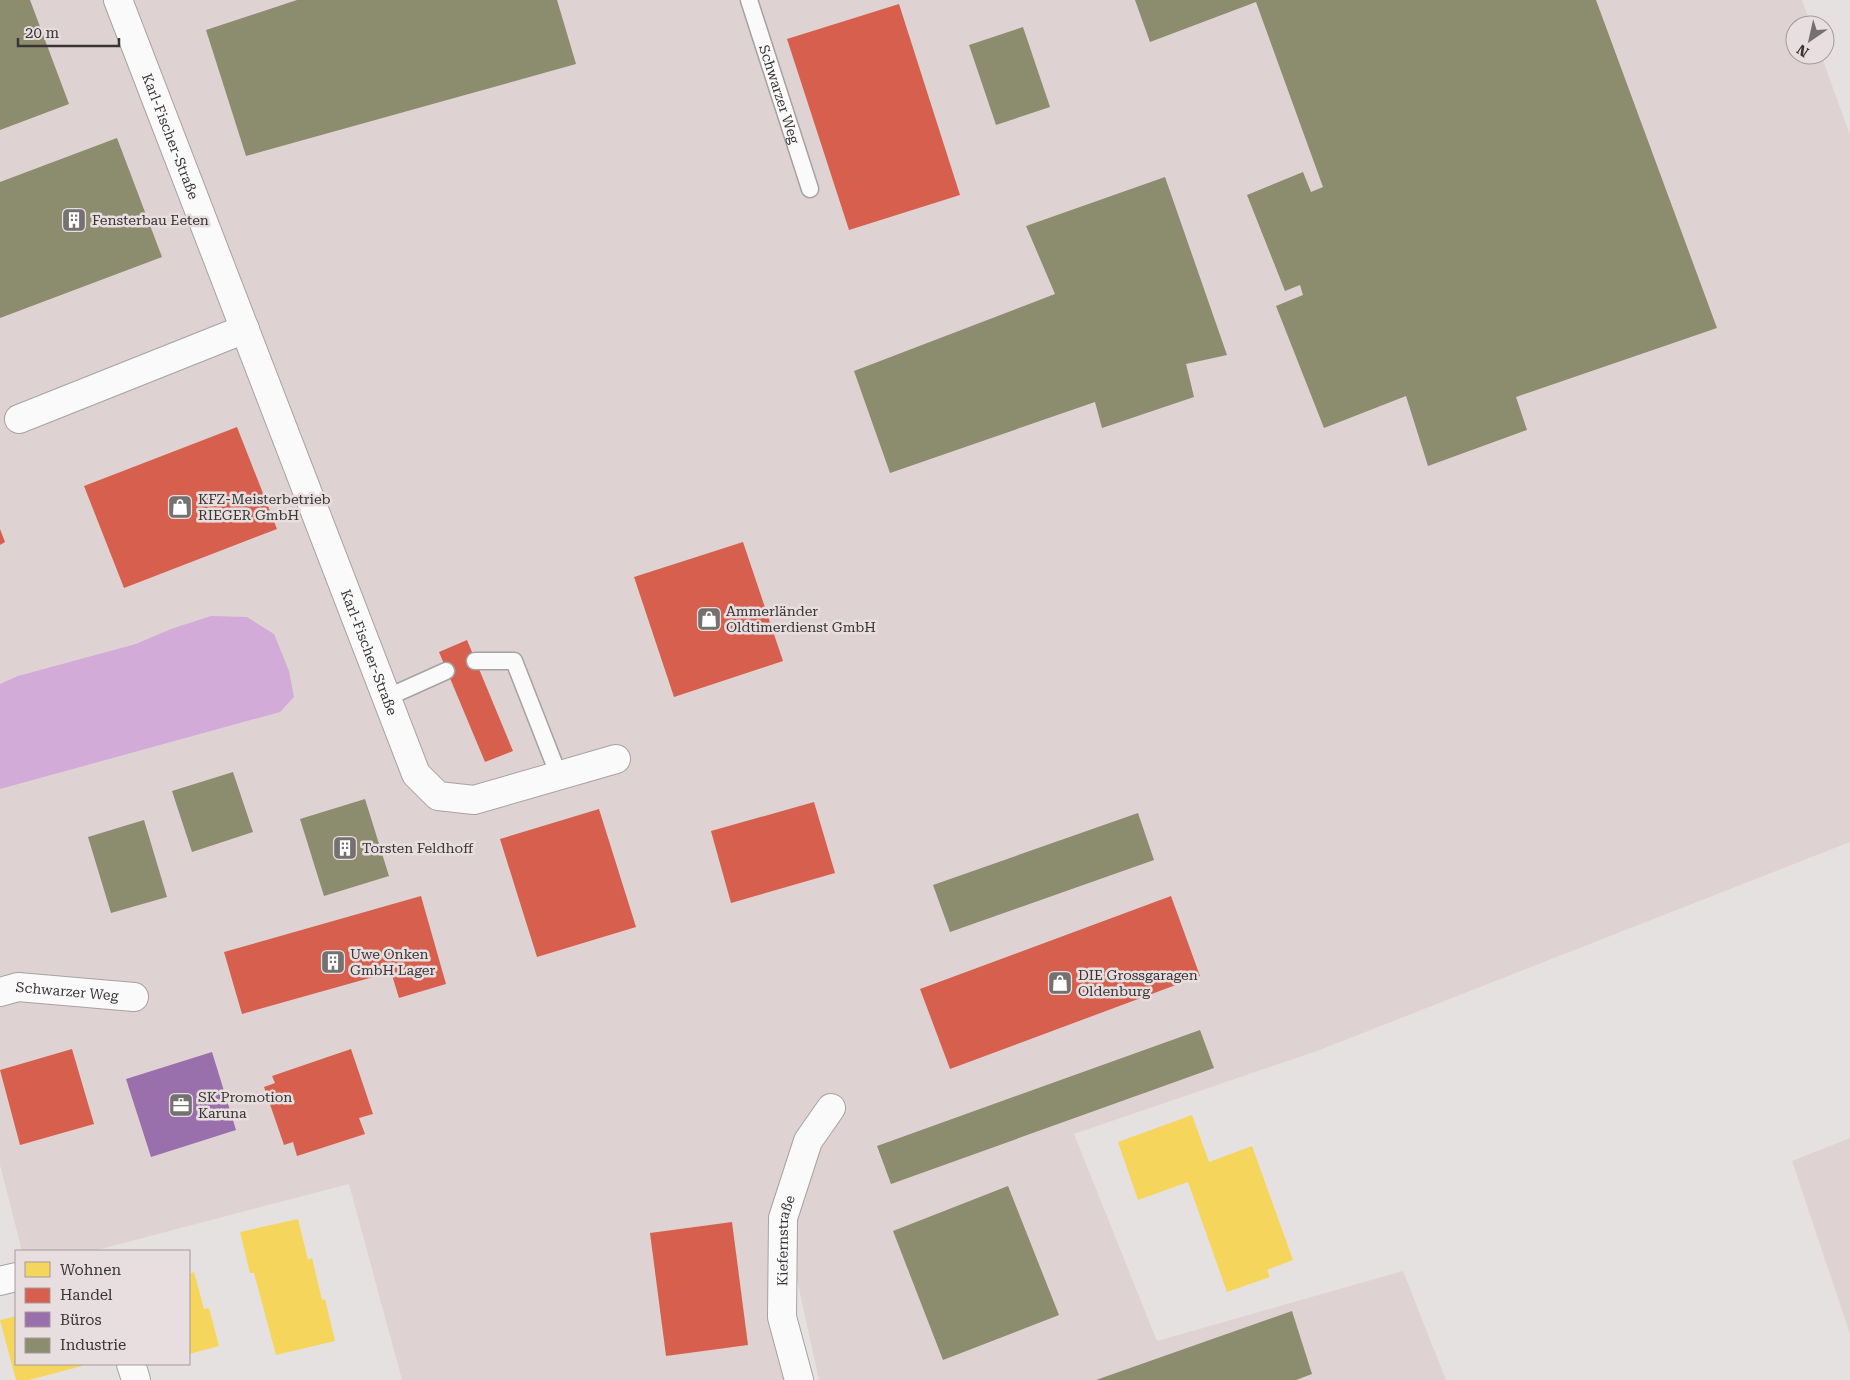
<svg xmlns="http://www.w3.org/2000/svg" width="1850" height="1380" viewBox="0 0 1850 1380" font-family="'Roboto Serif',serif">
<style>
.built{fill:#dfd2d3}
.water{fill:#d2abd9}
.homes{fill:#f6d55c}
.shops{fill:#d6604d}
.offices{fill:#9970ab}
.industry{fill:#8c8c6e}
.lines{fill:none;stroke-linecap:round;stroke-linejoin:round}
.lane-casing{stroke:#a6a2a2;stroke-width:19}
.street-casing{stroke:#a6a2a2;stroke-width:30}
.lane{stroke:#fbfafa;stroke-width:16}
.street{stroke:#fbfafa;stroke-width:28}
.labels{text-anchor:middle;stroke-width:5;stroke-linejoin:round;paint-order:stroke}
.street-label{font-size:14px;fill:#393535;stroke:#e9dedf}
.poi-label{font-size:14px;fill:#393535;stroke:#e9dedf;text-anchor:start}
</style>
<rect width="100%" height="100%" fill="#e6e1e1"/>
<!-- built -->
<g class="built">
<polygon points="0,0 1802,0 1811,25 1795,25 1795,55 1821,55 1850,135 1850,842 1317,1051 1074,1134 1157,1341 1403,1271 1446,1380 819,1380 784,1221 799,1380 402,1380 349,1184 93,1251 22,1251 0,1165"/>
<polygon points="1850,1138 1850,1334 1792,1161"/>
</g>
<!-- water -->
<polygon class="water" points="211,616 247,617 274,634 289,671 294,697 280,712 0,789 0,684 18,676 136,644 171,629"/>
<!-- homes -->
<g class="homes">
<polygon points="1192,1115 1209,1162 1252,1146 1293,1260 1267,1270 1270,1277 1227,1292 1188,1182 1138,1200 1118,1142"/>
<polygon points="298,1219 308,1260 312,1258 322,1300 325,1299 335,1341 276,1355 254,1273 250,1273 240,1232"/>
<polygon points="194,1272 204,1309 209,1308 219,1346 189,1354 189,1274"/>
<polygon points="16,1316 16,1364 82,1364 82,1366 29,1380 16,1380 0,1320"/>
</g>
<!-- shops -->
<g class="shops">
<polygon points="899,4 960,195 849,230 787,39"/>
<polygon points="237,427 277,529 124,588 84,486"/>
<polygon points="0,529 5,542 0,545"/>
<polygon points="743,542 783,661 674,697 634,577"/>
<polygon points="467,640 513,751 485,762 439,652"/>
<polygon points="814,802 835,873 731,903 711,831"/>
<polygon points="599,809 636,927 537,957 500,839"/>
<polygon points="421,896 446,984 399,998 391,972 242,1014 224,952"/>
<polygon points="1171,896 1200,976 950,1069 920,989"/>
<polygon points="72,1049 94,1124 20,1145 0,1070"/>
<polygon points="351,1049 373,1114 359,1118 365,1134 297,1156 293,1142 284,1145 264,1087 275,1083 272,1076"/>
<polygon points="732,1222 748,1345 666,1356 650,1233"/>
</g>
<!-- offices -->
<polygon class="offices" points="212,1052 236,1130 151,1157 126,1079"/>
<!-- industry -->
<g class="industry">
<polygon points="0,0 30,0 69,104 0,130"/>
<polygon points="297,0 557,0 576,64 246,156 206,30"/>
<polygon points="1135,0 1596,0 1717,328 1516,397 1527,430 1428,466 1406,396 1324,428 1276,306 1303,295 1300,285 1285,291 1247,195 1303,172 1311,192 1323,187 1256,2 1150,42"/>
<polygon points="1023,27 1050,107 996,125 969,45"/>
<polygon points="117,138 162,257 0,318 0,182"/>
<polygon points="1165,177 1227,355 1186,364 1194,397 1102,428 1095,402 890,473 854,371 1055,294 1026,226"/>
<polygon points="233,772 253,832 192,852 172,791"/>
<polygon points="365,799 389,876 324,896 300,819"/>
<polygon points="1138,813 1154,860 950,932 933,885"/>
<polygon points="144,820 167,897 111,913 88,837"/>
<polygon points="1200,1030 1214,1068 891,1184 877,1146"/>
<polygon points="1008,1186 1059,1315 943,1360 893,1231"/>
<polygon points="1292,1311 1312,1374 1296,1380 1096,1380"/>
</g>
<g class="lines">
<defs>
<g id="lane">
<path id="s1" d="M749 0 810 189"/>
<polyline points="475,661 514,661 559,776"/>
<polyline points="386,698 446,671"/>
</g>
<g id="street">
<path id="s2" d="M118 0 416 774 438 796 474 800 616 759"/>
<polyline points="19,419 245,329"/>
<path id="s3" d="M0 992 18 987 134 997"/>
<polyline points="0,1281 16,1277"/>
<polyline points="131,1364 136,1380"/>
<path id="s4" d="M799 1380 782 1317 783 1218 808 1141 831 1108"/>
</g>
</defs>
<!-- lane casing -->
<use href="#lane" class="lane-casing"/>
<!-- street casing -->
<use href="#street" class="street-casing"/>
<!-- lane -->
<use href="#lane" class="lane"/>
<!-- street -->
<use href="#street" class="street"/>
</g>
<!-- icons -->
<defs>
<symbol id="building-square" viewBox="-11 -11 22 22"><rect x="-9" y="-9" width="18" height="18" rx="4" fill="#767171" stroke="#e9dedf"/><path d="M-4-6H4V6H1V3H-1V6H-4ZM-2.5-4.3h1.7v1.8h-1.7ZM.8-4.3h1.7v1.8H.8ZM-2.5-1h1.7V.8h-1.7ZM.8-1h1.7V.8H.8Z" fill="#fff"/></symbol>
<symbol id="shop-square" viewBox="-11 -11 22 22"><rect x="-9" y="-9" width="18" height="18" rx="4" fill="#767171" stroke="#e9dedf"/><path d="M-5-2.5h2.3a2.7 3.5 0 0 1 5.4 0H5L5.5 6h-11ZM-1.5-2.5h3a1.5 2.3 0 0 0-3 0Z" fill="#fff"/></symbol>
<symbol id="office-square" viewBox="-11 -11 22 22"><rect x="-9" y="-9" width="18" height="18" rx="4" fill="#767171" stroke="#e9dedf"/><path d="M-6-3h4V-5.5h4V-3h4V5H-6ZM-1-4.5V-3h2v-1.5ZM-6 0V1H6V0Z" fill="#fff"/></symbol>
</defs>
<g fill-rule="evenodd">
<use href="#building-square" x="60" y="206" width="28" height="28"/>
<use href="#shop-square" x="166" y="493" width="28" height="28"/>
<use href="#shop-square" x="695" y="605" width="28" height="28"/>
<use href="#building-square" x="331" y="834" width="28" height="28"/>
<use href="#building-square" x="319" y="948" width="28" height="28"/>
<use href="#shop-square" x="1046" y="969" width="28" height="28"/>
<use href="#office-square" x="167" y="1091" width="28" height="28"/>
</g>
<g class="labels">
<!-- street labels -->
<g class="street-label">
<text dy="5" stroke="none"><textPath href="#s1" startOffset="99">Schwarzer Weg</textPath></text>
<text dy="5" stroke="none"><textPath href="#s2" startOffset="146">Karl-Fischer-Straße</textPath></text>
<text dy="5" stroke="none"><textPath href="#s2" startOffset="699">Karl-Fischer-Straße</textPath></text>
<text dy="5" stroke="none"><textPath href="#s3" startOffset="68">Schwarzer Weg</textPath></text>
<text dy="5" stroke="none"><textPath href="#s4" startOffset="142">Kiefernstraße</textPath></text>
</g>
<!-- poi labels -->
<g class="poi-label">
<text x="92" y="225">Fensterbau Eeten</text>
<text x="198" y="504">KFZ-Meisterbetrieb<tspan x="198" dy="16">RIEGER GmbH</tspan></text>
<text x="726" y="616">Ammerländer<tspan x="726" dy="16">Oldtimerdienst GmbH</tspan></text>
<text x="362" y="853">Torsten Feldhoff</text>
<text x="350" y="959">Uwe Onken<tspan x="350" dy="16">GmbH Lager</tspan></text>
<text x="1078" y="980">DIE Grossgaragen<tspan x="1078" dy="16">Oldenburg</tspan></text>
<text x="198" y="1102">SK Promotion<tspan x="198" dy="16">Karuna</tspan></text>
</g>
</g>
<!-- legend -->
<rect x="15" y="1250" width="175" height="115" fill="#e9dedf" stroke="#a39a9b"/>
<rect x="25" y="1262" width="25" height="15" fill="#f6d55c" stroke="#a39a9b"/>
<text x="60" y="1275" font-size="15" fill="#393535">Wohnen</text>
<rect x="25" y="1288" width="25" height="15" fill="#d6604d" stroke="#a39a9b"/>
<text x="60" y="1300" font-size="15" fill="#393535">Handel</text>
<rect x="25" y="1312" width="25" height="15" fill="#9970ab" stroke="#a39a9b"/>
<text x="60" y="1325" font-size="15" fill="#393535">Büros</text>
<rect x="25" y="1338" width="25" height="15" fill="#8c8c6e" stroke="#a39a9b"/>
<text x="60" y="1350" font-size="15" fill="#393535">Industrie</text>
<!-- north arrow -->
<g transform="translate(1810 40) rotate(214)"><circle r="24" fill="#e9dedf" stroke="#a39a9b"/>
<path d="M0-4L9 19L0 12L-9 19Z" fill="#767171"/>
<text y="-8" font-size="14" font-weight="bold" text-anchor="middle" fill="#393535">N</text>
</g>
<!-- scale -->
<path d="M18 38v8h101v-8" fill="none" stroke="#393535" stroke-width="2.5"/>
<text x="25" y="38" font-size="15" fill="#393535" stroke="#e9dedf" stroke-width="4" paint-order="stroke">20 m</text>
</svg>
